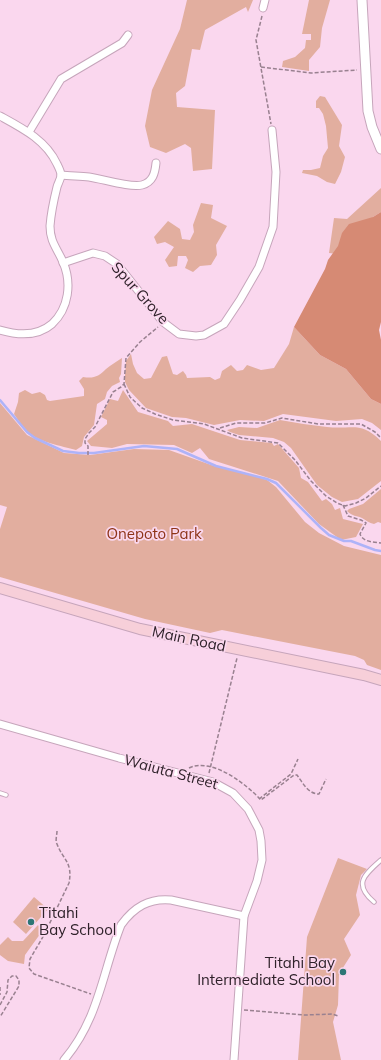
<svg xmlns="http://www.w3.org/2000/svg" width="381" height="1060" viewBox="0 0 381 1060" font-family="Mulish,sans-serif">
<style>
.green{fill:#e2ae9f}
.forest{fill:#d68a74}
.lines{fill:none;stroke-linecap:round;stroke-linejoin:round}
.stream{stroke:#aeb3f8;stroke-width:2.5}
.service-casing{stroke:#c6a5bb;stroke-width:5.5}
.minor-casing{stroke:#c6a5bb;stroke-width:9}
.tertiary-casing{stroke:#c6a5bb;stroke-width:11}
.secondary-casing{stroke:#c6a5bb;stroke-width:12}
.path{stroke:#998190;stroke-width:1.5;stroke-dasharray:4 2;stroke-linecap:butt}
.service{stroke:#fff;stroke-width:3.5}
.minor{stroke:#fff;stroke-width:7}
.tertiary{stroke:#fff;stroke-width:9}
.secondary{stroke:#f7cfd9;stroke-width:10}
.poi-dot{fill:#2c7675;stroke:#fad7ee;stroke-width:1.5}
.labels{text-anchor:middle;stroke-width:3.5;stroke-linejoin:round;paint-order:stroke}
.street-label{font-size:15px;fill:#2f222a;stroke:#fad7ee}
.park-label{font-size:15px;fill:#8d3317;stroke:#fad7ee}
.poi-label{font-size:15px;fill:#2f222a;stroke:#fad7ee;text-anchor:start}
</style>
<rect width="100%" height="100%" fill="#fad7ee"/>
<!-- green -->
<g class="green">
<polygon points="187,0 253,0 248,12 246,7 205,30 200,50 192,49 185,86 176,93 177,107 215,110 212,169 193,171 191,148 185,144 166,153 150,147 145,126 152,90 180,29"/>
<polygon points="309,0 330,0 322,28 320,47 309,60 309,71 282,67 283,61 295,57 305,48 306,40 311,40 311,34 302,34"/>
<polygon points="320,96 325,97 342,125 339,146 345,157 341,172 335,184 327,182 317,176 302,173 303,170 311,170 320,168 323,156 328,148 326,126 323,114 319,108 316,108 316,101"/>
<polygon points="381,188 381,212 373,217 354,256 329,253 334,218 347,219"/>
<polygon points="201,203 213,205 211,218 227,226 216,245 217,255 211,265 200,266 193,272 185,268 188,260 186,256 178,256 177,266 169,267 165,260 174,247 165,242 157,244 154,237 168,221 180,229 182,239 190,240 194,232 193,225"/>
<polygon points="294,327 320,355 346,369 371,399 381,404 381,430 372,423 362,419 336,421 283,414 264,421 240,420 214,425 186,418 172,417 146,408 129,390 125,382 125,375 126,361 131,354 133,364 137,373 144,379 151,378 162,357 167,356 173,374 177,375 183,371 186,375 187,378 210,377 215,380 220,378 222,371 231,365 237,371 243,370 247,365 261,370 274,368 289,344"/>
<path d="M122 358 121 374 119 378 120 382 112 386 107 392 105 399 97 404 94 425 84 437 82 446 76 450C62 446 38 442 28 432 23 427 18 420 14 414L18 402 19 393 25 390 32 394 40 392 45 395 47 400 50 401 84 396V389L79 381 83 377C94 379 99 376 106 369 111 365 117 361 122 358Z"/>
<polygon points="123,390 138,412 168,421 173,426 192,424 240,440 272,443 274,446 278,444 299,468 301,478 308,482 322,501 326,499 332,504 335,510 340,508 343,519 363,524 356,537 341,540 319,524 278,481 209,459 200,448 192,453 174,445 127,444 112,448 91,446 87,441 107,424 107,420 101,417 110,399 118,401"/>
<polygon points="0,403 27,435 64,453 90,455 134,449 169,450 214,466 245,473 267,480 276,487 305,522 319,533 344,546 381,555 381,670 367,665 364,660 355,656 222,630 210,633 145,619 0,577 0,529 7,507 0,505"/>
<path d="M280 420C296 423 311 425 327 427 352 430 360 420 381 441V481L358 499 342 502 332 497 317 485 291 448 284 442 273 438 239 435 230 432 227 430 239 427 257 428Z"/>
<path d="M381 489V523L378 522 374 524C369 523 366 520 362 518 355 515 354 517 347 511L349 509 363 504Z"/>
<polygon points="338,858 367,869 361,875 356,895 360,915 344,939 351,955 339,974 338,1005 333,1022 341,1060 298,1060 307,937"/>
<polygon points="34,897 48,909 26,934 13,922"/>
<polygon points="38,925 43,930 25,955 24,964 8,961 0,955 0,945 8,937 12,941 23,941"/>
</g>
<!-- forest -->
<polygon class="forest" points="381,212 381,322 379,330 381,340 381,404 371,399 346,369 320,355 294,327 325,269 328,260 338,246 342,233 349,224 373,217"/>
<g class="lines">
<!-- stream -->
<polyline class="stream" points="0,400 27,432 35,438 63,451 79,453 94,453 144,446 177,449 216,466 267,479 276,483 321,528 329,535 344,541 351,541 375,550 381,551"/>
<defs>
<g id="service">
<polyline points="0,793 6,795"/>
<path d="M374 902C353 884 364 875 381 860"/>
</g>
<g id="minor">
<polyline points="263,8 265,0"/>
<path d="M0 116C22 128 46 140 57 164 58 166 61 172 61 175 61 179 58 183 57 187 54 199 51 213 50 226 50 242 57 248 63 262 72 283 69 308 52 324 37 337 17 335 0 330"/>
<polyline points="29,132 61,79 122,43 128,35"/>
<path d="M61 175C70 176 80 176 89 177 103 179 130 188 142 185 153 182 155 173 156 163"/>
<polyline points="63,263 93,253 105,256 117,264 163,322 179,334 196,336 204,335 224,324 240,300 259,267 273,227 276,172 272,130"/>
<polyline points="0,724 119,758 213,782 233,793 248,809 259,830 261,841 262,860 257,881 244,916 234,1060"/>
<path d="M64 1060C99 1019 102 973 121 925 134 907 149 898 171 900L244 916"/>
</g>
<polyline id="tertiary" points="362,0 368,111 372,127 381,149"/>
<polyline id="secondary" points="0,588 140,629 364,675 381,680"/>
</defs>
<!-- service casing -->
<use href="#service" class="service-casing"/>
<!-- minor casing -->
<use href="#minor" class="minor-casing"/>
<!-- tertiary casing -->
<use href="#tertiary" class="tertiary-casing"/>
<!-- secondary casing -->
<use href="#secondary" class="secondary-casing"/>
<!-- path -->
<g class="path">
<polyline points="262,16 256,40 271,124"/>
<polyline points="261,67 311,73 357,70"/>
<polyline points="124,384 130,397 142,408 155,414 173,420 204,424 242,438 278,443 295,460 311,481 326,496 337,503 345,506 356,503 366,498 381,486"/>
<polyline points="220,428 236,423 265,423 282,418 318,424 361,424 375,432 381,438"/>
<polyline points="88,455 88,446 85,443 85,439 89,433 95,427 113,392 121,387 124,384 126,358 140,342 158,327"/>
<path d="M343 505 348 516 361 520 366 523 360 534C363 542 373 542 381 543"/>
<path d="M189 768C212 757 246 784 261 800L294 775H297C303 783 308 794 319 794L326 779"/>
<polyline points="209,773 237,658"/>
<polyline points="259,799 291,774 298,759"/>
<path d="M57 831C57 835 55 841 57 844 63 860 73 862 69 883L44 935 30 959 29 968 34 974 91 994"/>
<polyline points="0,987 0,995"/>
<polyline points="0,1005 7,992 8,980 12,976 16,976 19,980 19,986 0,1017"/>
<polyline points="244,1010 305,1015 332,1014 338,1016"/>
</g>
<!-- service -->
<use href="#service" class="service"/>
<!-- minor -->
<use href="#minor" class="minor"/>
<!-- tertiary -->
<use href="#tertiary" class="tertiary"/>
<!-- secondary -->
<use href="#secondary" class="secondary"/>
</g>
<!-- markers -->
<g class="poi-dot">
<circle cx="31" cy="922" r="4"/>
<circle cx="343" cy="972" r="4"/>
</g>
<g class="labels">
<!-- street labels -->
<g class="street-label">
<text transform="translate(140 293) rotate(48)" y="5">Spur Grove</text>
<text transform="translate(189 639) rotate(12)" y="5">Main Road</text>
<text transform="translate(171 772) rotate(15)" y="5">Waiuta Street</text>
</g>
<!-- park labels -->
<g class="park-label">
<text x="154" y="539">Onepoto Park</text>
</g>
<!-- poi labels -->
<g class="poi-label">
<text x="39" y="918">Titahi<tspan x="39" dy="17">Bay School</tspan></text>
<text x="335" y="968" text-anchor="end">Titahi Bay<tspan x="335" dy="17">Intermediate School</tspan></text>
</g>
</g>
</svg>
